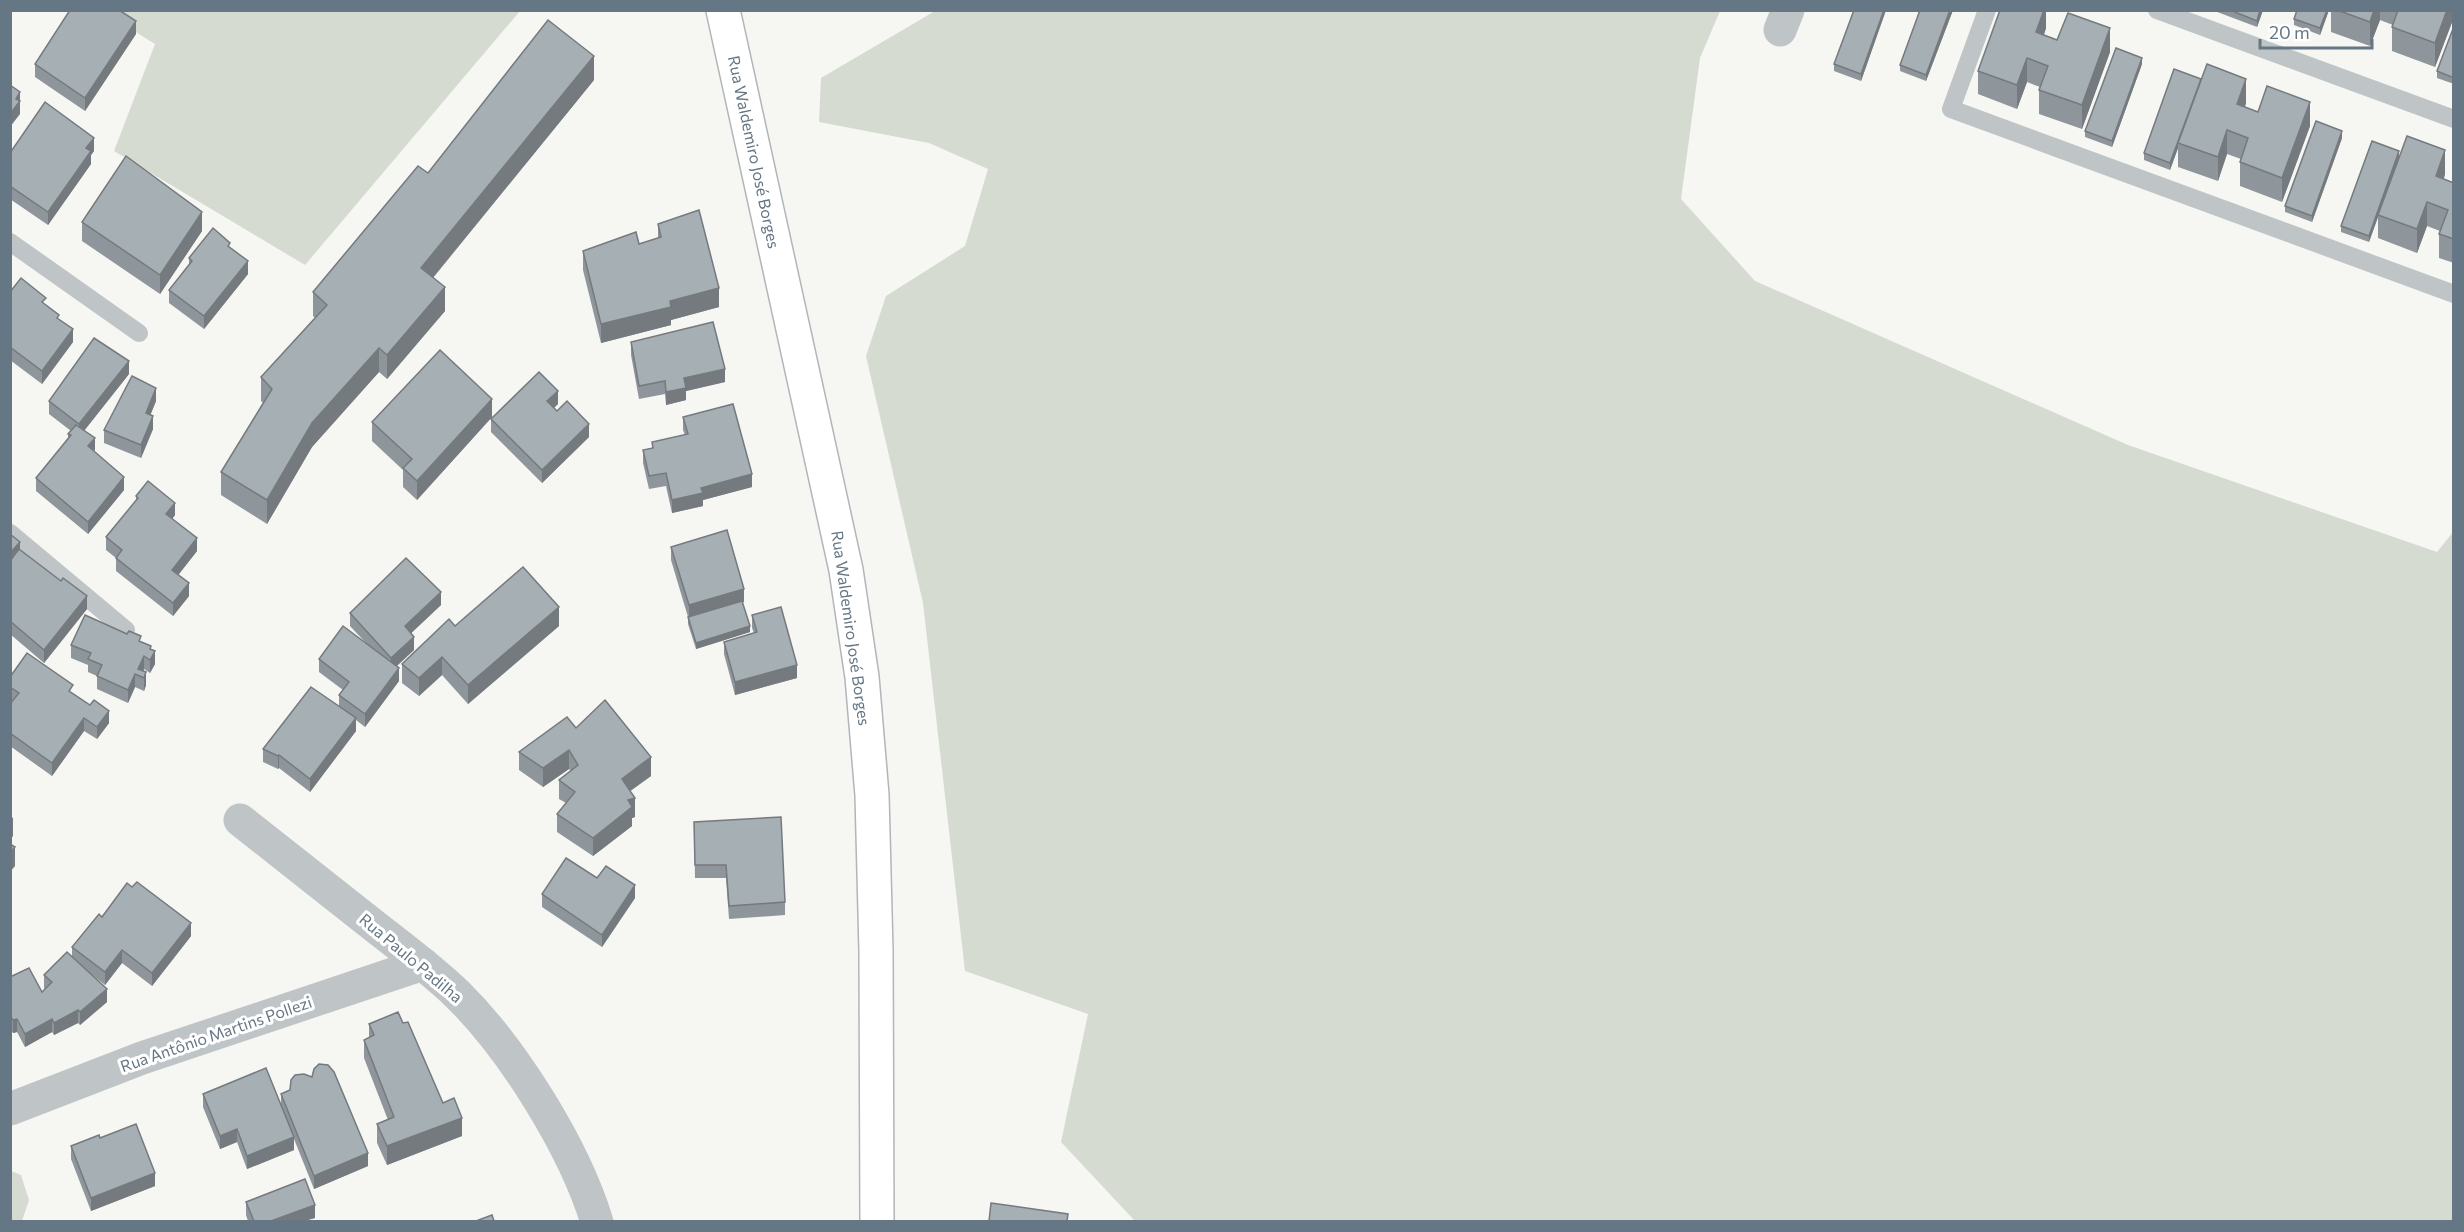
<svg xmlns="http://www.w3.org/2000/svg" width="2464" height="1232" viewBox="0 0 2464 1232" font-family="Commissioner,sans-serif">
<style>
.green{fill:#d6dbd2}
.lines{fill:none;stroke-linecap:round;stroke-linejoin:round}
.primary-casing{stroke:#b1b6ba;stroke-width:36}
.service{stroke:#bfc4c7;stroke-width:18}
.minor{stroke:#bfc4c7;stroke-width:33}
.primary{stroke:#fff;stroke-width:33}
.wall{fill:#8f969b}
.shaded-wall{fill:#747a7e}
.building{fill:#a6afb4;stroke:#747a7e;stroke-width:1.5}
.labels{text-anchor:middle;stroke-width:6;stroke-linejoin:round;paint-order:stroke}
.street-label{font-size:16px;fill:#657684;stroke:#fff}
</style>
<rect width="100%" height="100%" fill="#f6f6f3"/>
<!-- green -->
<g class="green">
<polygon points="102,11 520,11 305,265 114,151 155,44"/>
<polygon points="935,11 1720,11 1700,58 1681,199 1755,281 2128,445 2437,552 2453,532 2453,1221 1135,1221 1061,1142 1088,1014 965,971 923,603 866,356 886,296 965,246 988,169 929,143 819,122 821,78"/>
<polygon points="11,1171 21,1175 29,1200 22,1221 11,1221"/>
</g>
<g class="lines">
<defs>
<polyline id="primary" points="723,10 846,570 862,677 872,795 876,951 877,1222"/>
</defs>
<!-- primary casing -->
<use href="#primary" class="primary-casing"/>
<!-- service -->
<g class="service">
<polyline points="1987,10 1951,109 2454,294"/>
<polyline points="2157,10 2454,119"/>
<polyline points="10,242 139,333"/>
<polyline points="10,533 126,630"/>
</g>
<!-- minor -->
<g class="minor">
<polyline points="1780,30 1788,10"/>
<path d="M240 820C284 855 329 890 373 925 401 947 431 969 457 994 513 1049 574 1147 597 1222"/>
<polyline points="10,1109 142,1058 423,964"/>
</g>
<!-- primary -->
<use href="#primary" class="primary"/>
</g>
<!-- wall -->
<g class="wall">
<polygon points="1886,10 1861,81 1834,71 1834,64"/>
<polygon points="1920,10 1953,10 1926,81 1900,71 1900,65"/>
<polygon points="2046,10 2046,28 2044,35 2057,40 2110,52 2082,129 2039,114 2039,90 2040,87 2027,82 2017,109 1978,94 1978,71"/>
<polygon points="2212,10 2263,10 2257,27"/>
<polygon points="2329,10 2320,35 2294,25 2294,19"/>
<polygon points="2331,10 2454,10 2454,17 2435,67 2392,51 2392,27 2393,25 2380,20 2370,46 2331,32"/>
<polygon points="2454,26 2454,84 2437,78 2437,71"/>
<polygon points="136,34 85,111 35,77 35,64"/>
<polygon points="2142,64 2112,147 2085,137 2085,131"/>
<polygon points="594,80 433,278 445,311 387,379 379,372 312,447 267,524 221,495 221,472 263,403 261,401 261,377 315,318 313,316 313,292 428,173"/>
<polygon points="2246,103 2245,107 2258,112 2310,126 2282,202 2240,186 2240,162 2241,159 2227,154 2218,181 2178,167 2178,148 2170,170 2144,160 2144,153"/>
<polygon points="2342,138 2312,222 2285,212 2285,206"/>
<polygon points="94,151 91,155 91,164 48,225 10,199 10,153"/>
<polygon points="2399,156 2445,174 2444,179 2454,183 2454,263 2439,258 2439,234 2440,231 2427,226 2417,253 2378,238 2378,217 2369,242 2341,232 2341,226"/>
<polygon points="82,222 202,231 160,294 82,241"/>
<polygon points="658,224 719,307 671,320 671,325 601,343 583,270 583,251 639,244 658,238"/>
<polygon points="230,248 248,274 204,329 169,303 169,290 189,266 189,258"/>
<polygon points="10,292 46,305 73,342 42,384 10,360"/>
<polygon points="631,342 725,382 686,391 686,400 666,405 665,394 639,399 631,355"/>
<polygon points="129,374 84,431 94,452 124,490 88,534 36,491 36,478 68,438 68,434 71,431 49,414 49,401"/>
<polygon points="156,401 150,415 153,429 141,458 104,443 104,430"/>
<polygon points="558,404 554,408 589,437 542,483 491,432 491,419"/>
<polygon points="492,417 417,500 403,487 403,470 372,441 372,422"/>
<polygon points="683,417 752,487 703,500 703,506 672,513 666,486 649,489 643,463 643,450 652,448 652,442 685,435 683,430"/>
<polygon points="136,496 175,515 172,519 197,551 178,575 189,596 173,616 116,571 116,558 106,550 106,537 136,501"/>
<polygon points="10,534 20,550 87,609 44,663 10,634"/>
<polygon points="671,547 744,602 742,602 750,632 696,649 688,624 688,617 671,560"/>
<polygon points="441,605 411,633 414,650 397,666 399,681 365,727 356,720 356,731 310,792 279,768 278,769 263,762 263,749 339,706 339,695 343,690 319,672 319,659 366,643 350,626 350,613"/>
<polygon points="752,615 797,678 735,695 724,654 724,642 754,633 752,628"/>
<polygon points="455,626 559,626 468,704 442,675 419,696 402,683 402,664"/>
<polygon points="141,642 151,649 155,664 150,673 144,669 143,671 146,685 144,691 135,687 128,703 97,689 97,676 88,672 88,665 71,658 71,645"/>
<polygon points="10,677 73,693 90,705 109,723 97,739 84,731 52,776 10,746 10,704 13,701 10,700"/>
<polygon points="576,728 651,776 630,791 635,817 632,818 632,826 593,856 557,832 557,814 566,803 559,799 559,780 571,771 569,769 543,787 519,770 519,752"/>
<polygon points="694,822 785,902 785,915 729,919 726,878 695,878"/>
<polygon points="597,878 635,898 602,947 542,907 542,894"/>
<polygon points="102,917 191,936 152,986 122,963 105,985 90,973 107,1002 80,1025 78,1023 54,1035 52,1032 25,1047 17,1032 13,1033 10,1029 10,977 42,992 45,989 44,988 44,975 72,956 72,947"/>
<polygon points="369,1024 443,1103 462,1136 387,1165 377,1143 377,1124 388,1120 364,1058 364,1040 369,1037"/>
<polygon points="203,1094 281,1105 281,1094 368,1166 314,1189 294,1139 294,1150 247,1169 237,1142 220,1149 203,1107"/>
<polygon points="100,1138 155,1186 91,1211 71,1159 71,1146"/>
<polygon points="246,1202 315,1218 304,1221 248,1221 246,1215"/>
</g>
<!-- shaded-wall -->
<g class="shaded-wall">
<polygon points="1884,10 1886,10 1861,81 1861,74"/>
<polygon points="1950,10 1953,10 1926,81 1926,75"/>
<polygon points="2044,10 2046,10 2046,28 2036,56 2036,32"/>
<polygon points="2260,10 2263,10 2257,27 2257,21"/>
<polygon points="2327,10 2329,10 2320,35 2320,28"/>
<polygon points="2374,10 2380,10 2380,20 2370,46 2370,22"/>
<polygon points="2447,10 2454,10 2454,17 2435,67 2435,43"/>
<polygon points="136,21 136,34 85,111 85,98"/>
<polygon points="2110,28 2110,52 2082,129 2082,105"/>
<polygon points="594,56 594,80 421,292 421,268"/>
<polygon points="2027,58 2027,82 2017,109 2017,85"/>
<polygon points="2142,58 2142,64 2112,147 2112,141"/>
<polygon points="2201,79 2178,143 2178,148 2170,170 2170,163"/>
<polygon points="2246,79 2246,103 2237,128 2237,104"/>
<polygon points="20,92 20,114 10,127 10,114 16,99"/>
<polygon points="2310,102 2310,126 2282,202 2282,178"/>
<polygon points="2227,130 2227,154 2218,181 2218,157"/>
<polygon points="2342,131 2342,138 2312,222 2312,216"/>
<polygon points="94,138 94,151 91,155 91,164 48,225 48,212 86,148"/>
<polygon points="2445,150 2445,174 2436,200 2436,176"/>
<polygon points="2399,151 2399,157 2378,215 2378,217 2369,242 2369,236"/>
<polygon points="2427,202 2427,226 2417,253 2417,229"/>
<polygon points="202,212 202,231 160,294 160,275"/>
<polygon points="248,261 248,274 204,329 204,316"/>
<polygon points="445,287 445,311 387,379 387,355"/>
<polygon points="719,288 719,307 671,320 671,325 601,343 601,324 670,301"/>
<polygon points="73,329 73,342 42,384 42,371"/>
<polygon points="379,348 379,372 312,447 267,524 267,500 312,423"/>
<polygon points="129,361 129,374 79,437 79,424"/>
<polygon points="725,369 725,382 686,391 686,400 666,405 666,392 684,378"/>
<polygon points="156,388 156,401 146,426 146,413"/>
<polygon points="558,391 558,404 547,414 547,401"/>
<polygon points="492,399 492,417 417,500 417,481"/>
<polygon points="153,416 153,429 141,458 141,445"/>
<polygon points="589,424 589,437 542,483 542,470"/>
<polygon points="95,438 95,451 88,446"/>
<polygon points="752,474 752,487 703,500 703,506 672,513 672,500 701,488"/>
<polygon points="124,477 124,490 88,534 88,522"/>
<polygon points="175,503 175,515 166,527 166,514"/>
<polygon points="197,538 197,551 172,583 172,570"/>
<polygon points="20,542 20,555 10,566 10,553"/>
<polygon points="189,583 189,596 173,616 173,603"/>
<polygon points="744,589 744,602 689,618 689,605"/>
<polygon points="441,592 441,605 405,639 405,626"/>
<polygon points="87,596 87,609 44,663 44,650"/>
<polygon points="559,607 559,626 468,704 468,685"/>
<polygon points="750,626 750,632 696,649 696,643"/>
<polygon points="414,637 414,650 391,671 391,658"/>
<polygon points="151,646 151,658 155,651 155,664 150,673 150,649"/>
<polygon points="144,656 144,669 141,676 138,669"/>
<polygon points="442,657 442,675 419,696 419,678"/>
<polygon points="797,665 797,678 735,695 735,682"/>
<polygon points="399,668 399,681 365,727 365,714"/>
<polygon points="146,672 146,685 144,691 144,678"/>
<polygon points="135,674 135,687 128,703 128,690"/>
<polygon points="109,711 109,723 97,739 97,727"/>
<polygon points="84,718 84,731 52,776 52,763"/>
<polygon points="356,718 356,731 310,792 310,779"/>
<polygon points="569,750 569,769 543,787 543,768"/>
<polygon points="279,755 279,768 278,769 278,756"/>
<polygon points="651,757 651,776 622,797 622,779"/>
<polygon points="635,798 635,817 632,818 632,826 593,856 593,838 628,800"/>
<polygon points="13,817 13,836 10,840 10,821"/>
<polygon points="15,847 15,866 10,872 10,853"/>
<polygon points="635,885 635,898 602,947 602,935"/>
<polygon points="191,923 191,936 152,986 152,973"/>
<polygon points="122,950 122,963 105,985 105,972"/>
<polygon points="107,989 107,1002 80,1025 80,1012"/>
<polygon points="78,1010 78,1023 54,1035 54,1023"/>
<polygon points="17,1019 17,1032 13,1033 13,1020"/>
<polygon points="52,1019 52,1032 25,1047 25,1034"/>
<polygon points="462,1118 462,1136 387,1165 387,1146"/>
<polygon points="237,1129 237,1142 220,1149 220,1136"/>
<polygon points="294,1137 294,1150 247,1169 247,1156"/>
<polygon points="368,1153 368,1166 314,1189 314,1176"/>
<polygon points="155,1173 155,1186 91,1211 91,1198"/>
<polygon points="315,1205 315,1218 304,1221 271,1221"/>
</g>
<!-- building -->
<g class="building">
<polygon points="70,10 119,10 136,21 85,98 35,64"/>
<polygon points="1854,10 1884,10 1861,74 1834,64"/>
<polygon points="1920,10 1950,10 1926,75 1900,65"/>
<polygon points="2000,10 2044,10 2036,32 2057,40 2068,13 2110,28 2082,105 2039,90 2048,66 2027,58 2017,85 1978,71"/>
<polygon points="2230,10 2260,10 2257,21"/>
<polygon points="2297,10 2327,10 2320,28 2294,19"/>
<polygon points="2337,10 2374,10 2370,22"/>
<polygon points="2398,10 2447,10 2435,43 2392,27"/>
<polygon points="548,20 594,56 421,268 445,287 387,355 379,348 312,423 267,500 221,472 272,389 261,377 327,305 313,292 418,166 428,173"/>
<polygon points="2454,26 2454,78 2437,71"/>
<polygon points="2116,48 2142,58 2112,141 2085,131"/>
<polygon points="2207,64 2246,79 2237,104 2258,112 2267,86 2310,102 2282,178 2240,162 2248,138 2227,130 2218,157 2178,143"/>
<polygon points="2174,69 2201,79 2170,163 2144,153"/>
<polygon points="10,85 20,92 16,99 20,101 10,114"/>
<polygon points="45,102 94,138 86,148 91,151 48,212 10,186 10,153"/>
<polygon points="2316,121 2342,131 2312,216 2285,206"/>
<polygon points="2407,136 2445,150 2436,176 2454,183 2454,239 2439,234 2448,210 2427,202 2417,229 2378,215"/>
<polygon points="2372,141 2399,151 2369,236 2341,226"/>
<polygon points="126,156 202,212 160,275 82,222"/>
<polygon points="699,210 719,288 670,301 671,307 601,324 583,251 636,232 639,244 661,237 658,224"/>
<polygon points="213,228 230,243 228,246 248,261 204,316 169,290 192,261 189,258"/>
<polygon points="21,278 46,298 42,302 59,315 57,318 73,329 42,371 10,347 10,292"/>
<polygon points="713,322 725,369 684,378 686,388 666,392 665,381 639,386 631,342"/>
<polygon points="94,338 129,361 79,424 49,401"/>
<polygon points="440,350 492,399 417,481 403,468 412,459 372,422"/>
<polygon points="539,372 558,391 547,401 557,411 567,401 589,424 542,470 491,419"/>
<polygon points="132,376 156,388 146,413 153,416 141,445 104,430"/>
<polygon points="733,404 752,474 701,488 703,493 672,500 666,473 649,476 643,450 653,448 652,442 688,434 683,417"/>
<polygon points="76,425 95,438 88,446 124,477 88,522 36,478 71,435 68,434"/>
<polygon points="148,481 175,503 166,514 197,538 172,570 189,583 173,603 116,558 122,550 106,537 138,498 136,496"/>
<polygon points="727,530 744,589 689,605 671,547"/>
<polygon points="10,534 20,542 10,553"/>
<polygon points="19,549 61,581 63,578 87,596 44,650 10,621 10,561"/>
<polygon points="406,558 441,592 405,626 414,637 391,658 350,613"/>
<polygon points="523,567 559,607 468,685 442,657 419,678 402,664 449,619 455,626"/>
<polygon points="742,601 750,626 696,643 688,617"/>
<polygon points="781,607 797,665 735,682 724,642 757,632 752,615"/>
<polygon points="85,615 127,634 129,631 141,636 139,641 151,646 150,649 155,651 150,660 144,656 138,669 146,672 144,678 135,674 128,690 97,676 102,665 88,659 91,653 71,645"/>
<polygon points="343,626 399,668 365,714 339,695 349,682 319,659"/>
<polygon points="27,653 73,685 69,691 90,705 94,700 109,711 97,727 84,718 52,763 10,733 10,704 19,693 10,687 10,677"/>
<polygon points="311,687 356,718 310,779 279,755 278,756 263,749"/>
<polygon points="605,700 651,757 622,779 635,798 628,800 632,807 593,838 557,814 575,792 559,780 578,765 569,750 543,768 519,752 567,717 576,728"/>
<polygon points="781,817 785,902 729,906 726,865 695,865 694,822"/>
<polygon points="10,844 15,847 10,853"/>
<polygon points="566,858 597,878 606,866 635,885 602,935 542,894"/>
<polygon points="137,882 191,923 152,973 122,950 105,972 72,947 99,914 102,917 127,883 132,887"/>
<polygon points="67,952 107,989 80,1012 78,1010 54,1023 52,1019 25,1034 17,1019 13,1020 10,1016 10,977 29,968 42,992 52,982 44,975"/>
<polygon points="398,1012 403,1023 408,1022 443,1103 454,1098 462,1118 387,1146 377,1124 394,1117 364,1040 374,1035 369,1024"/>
<polygon points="319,1064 328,1065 334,1072 368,1153 314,1176 281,1094 290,1090 291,1080 295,1075 304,1074 312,1077 314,1069"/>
<polygon points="266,1068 294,1137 247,1156 237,1129 220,1136 203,1094"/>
<polygon points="136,1124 155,1173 91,1198 71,1146 99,1135 100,1138"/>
<polygon points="305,1179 315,1205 271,1221 254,1221 246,1202"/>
<polygon points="991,1203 1068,1214 1067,1221 989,1221"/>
<polygon points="492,1215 494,1221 476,1221"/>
</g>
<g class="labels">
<!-- street labels -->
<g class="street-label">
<text transform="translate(754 152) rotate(78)" y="6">Rua Waldemiro José Borges</text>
<text transform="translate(851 628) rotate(82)" y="6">Rua Waldemiro José Borges</text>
<text transform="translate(411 958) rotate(40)" y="6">Rua Paulo Padilha</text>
<text transform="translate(216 1034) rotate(-19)" y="6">Rua Antônio Martins Pollezi</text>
</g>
</g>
<!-- border -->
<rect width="2464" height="1232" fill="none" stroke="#657684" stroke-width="24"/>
<!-- scale -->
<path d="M2260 39v9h112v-9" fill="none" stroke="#657684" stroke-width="3"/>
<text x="2269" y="39" font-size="18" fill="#657684" stroke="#ffffff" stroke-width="4.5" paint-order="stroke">20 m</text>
</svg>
